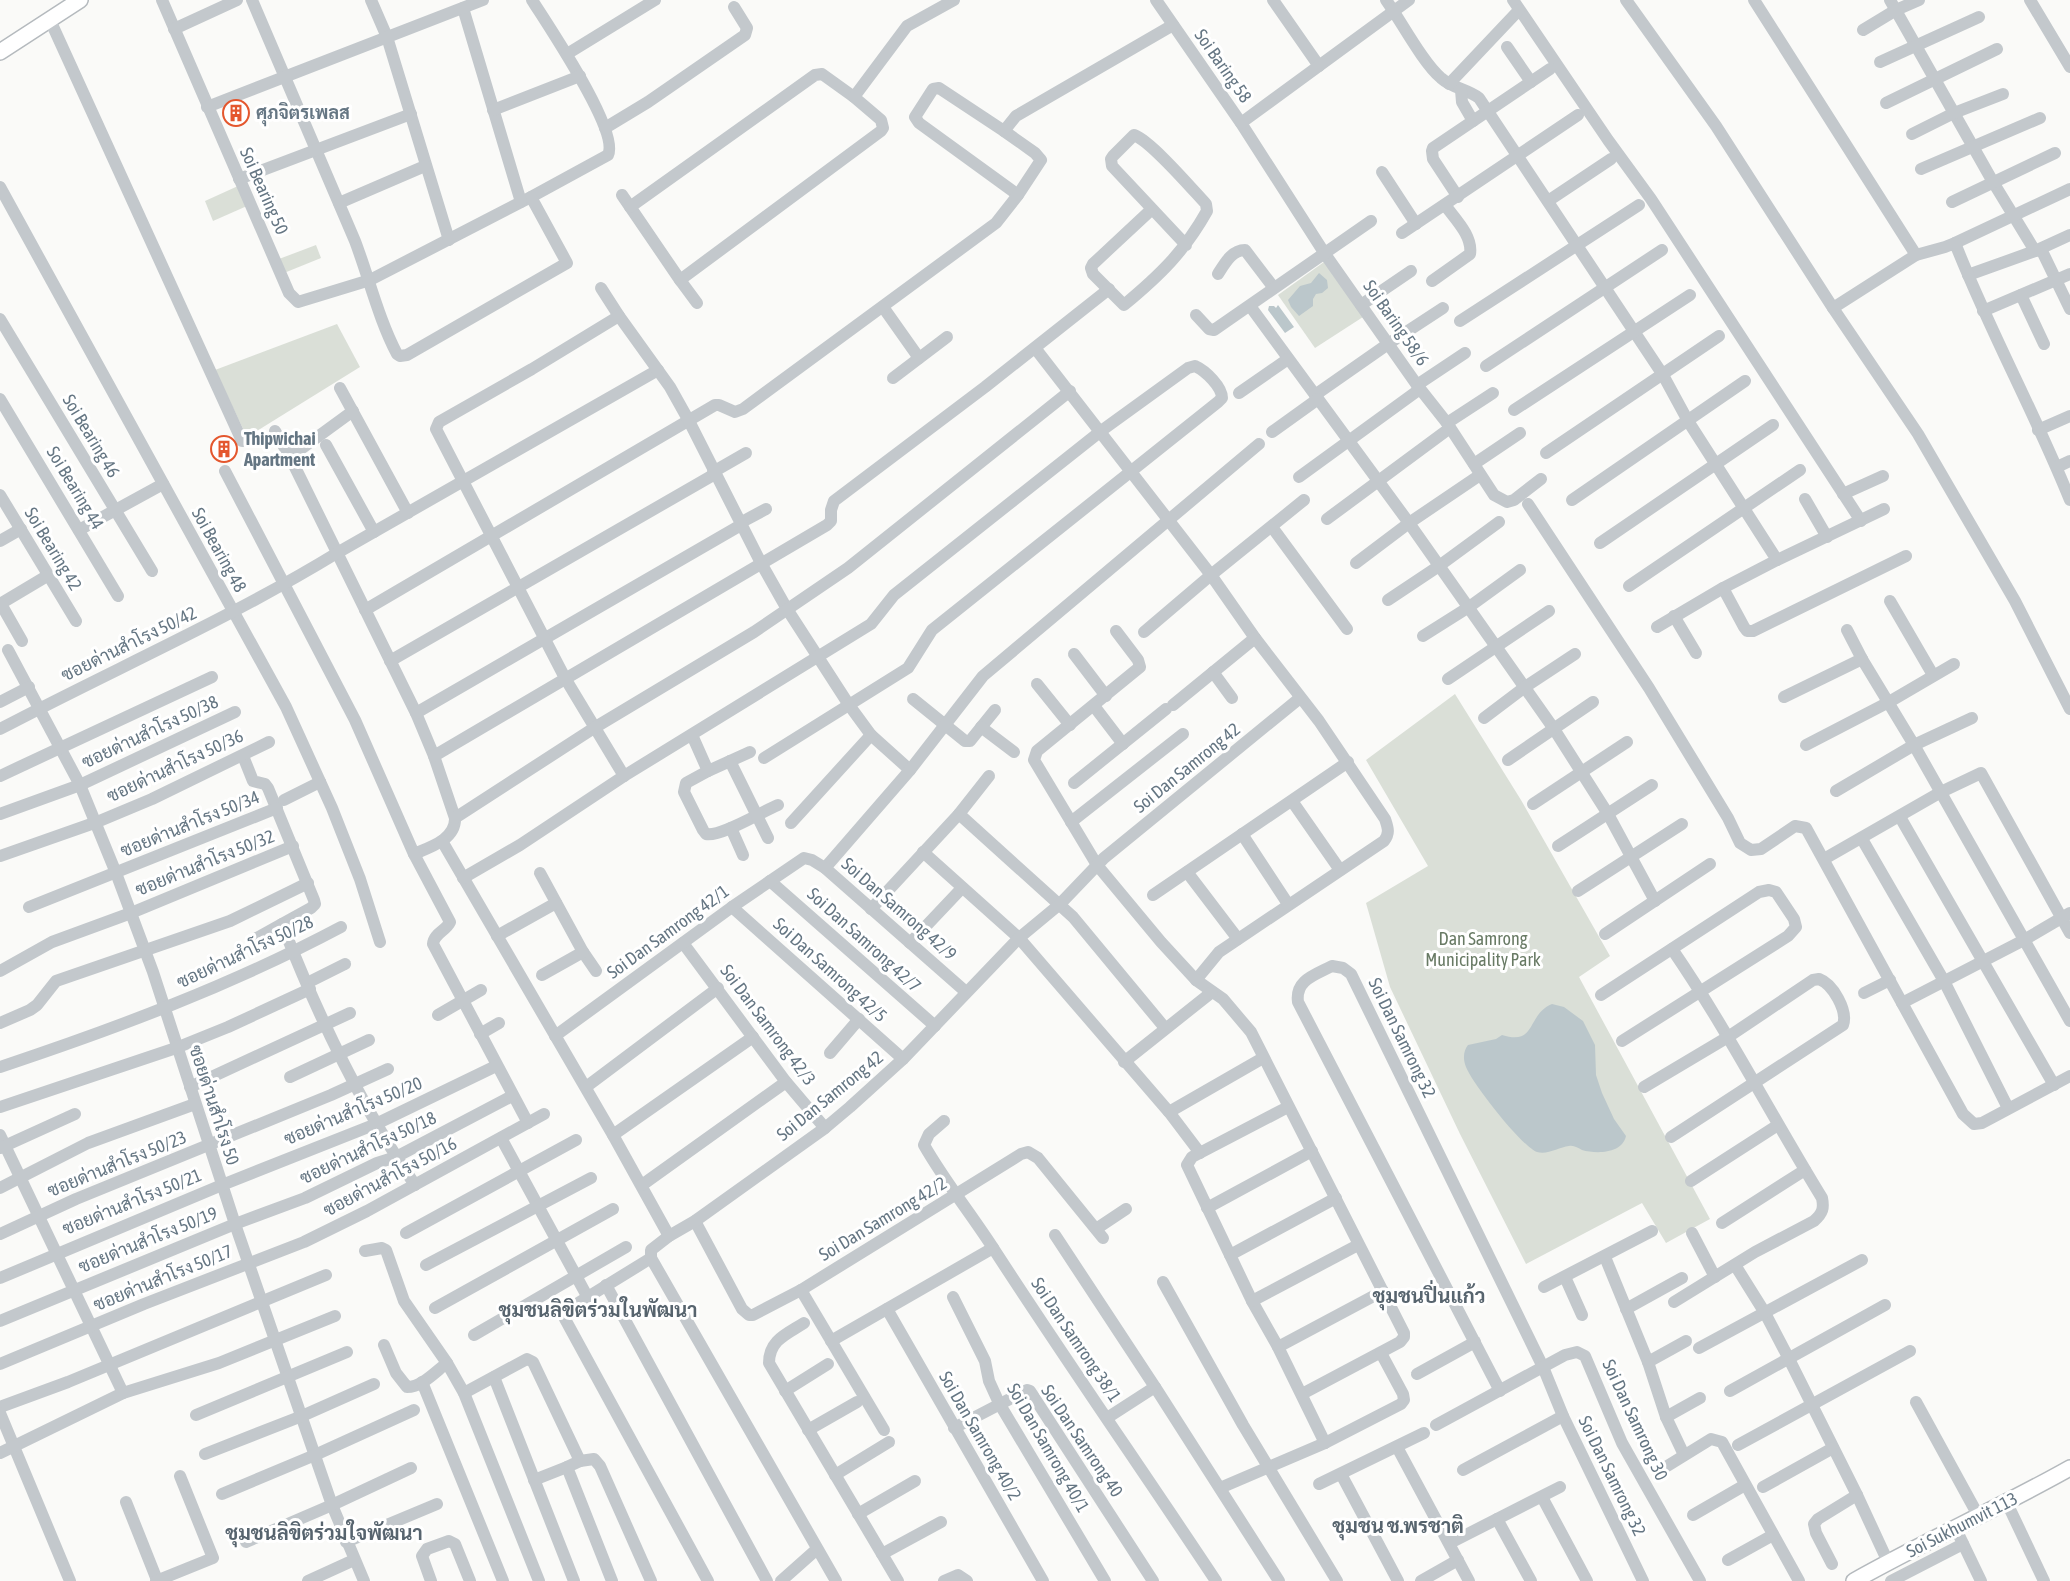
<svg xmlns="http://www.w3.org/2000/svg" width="2070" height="1581" viewBox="0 0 2070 1581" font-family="'Asap Condensed',Sarabun,sans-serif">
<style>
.green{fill:#dadfd7}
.water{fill:#bbc7cb}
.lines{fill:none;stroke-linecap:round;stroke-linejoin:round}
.major-casing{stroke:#b5babe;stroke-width:18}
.minor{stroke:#c3c8cc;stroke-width:12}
.major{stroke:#fff;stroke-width:15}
.labels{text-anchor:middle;stroke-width:6;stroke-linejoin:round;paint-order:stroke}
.street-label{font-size:18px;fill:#657683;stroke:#fff}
.poi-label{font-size:18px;font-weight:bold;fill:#657683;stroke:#fff;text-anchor:start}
.park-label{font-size:18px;fill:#687a64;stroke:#fff}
.neighbourhood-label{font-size:20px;font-weight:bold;fill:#57646e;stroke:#fff}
</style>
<rect width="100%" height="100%" fill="#fafaf8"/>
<!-- green -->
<g class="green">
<polygon points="238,186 247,206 213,221 205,201"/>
<polygon points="316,245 321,258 284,273 279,259"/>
<polygon points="1324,262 1363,317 1315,348 1278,295"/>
<polygon points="337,324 360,367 247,437 215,370"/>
<polygon points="1455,694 1521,800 1610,956 1579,977 1710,1219 1666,1243 1642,1203 1526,1264 1460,1134 1390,987 1366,903 1428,866 1366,760"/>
</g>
<!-- water -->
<g class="water">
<polygon points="1319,273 1327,280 1328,288 1322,293 1316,294 1313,299 1313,306 1299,316 1291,307 1288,300 1300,286 1311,283"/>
<polygon points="1278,305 1294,327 1285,333 1268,310 1269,306 1274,306 1276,308"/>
<path d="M1552 1004 1564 1007 1583 1021 1595 1045 1596 1075 1602 1093 1614 1119 1626 1136C1622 1154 1596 1154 1582 1150 1578 1148 1574 1145 1569 1146 1559 1147 1548 1155 1537 1152 1522 1147 1472 1083 1466 1067 1463 1060 1463 1051 1468 1045L1496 1039 1502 1035C1537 1046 1526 1015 1552 1004Z"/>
</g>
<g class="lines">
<defs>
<g id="major">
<polyline points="0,52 80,0"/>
<path d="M1854 1581C1925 1541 1999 1508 2070 1468"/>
</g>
</defs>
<!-- major casing -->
<use href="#major" class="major-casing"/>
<!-- minor -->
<g class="minor">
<path d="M162 0 289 293 298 302 370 280 531 197 608 155C620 131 547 24 532 0"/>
<path d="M252 0 355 241C369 278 379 320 397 354L400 356 407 355 567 263 531 197"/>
<polyline points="371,0 387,37 449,240"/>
<polyline points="1156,0 1241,123 1325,254 1417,385 1447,423 1494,495 1507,502 1514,500 1541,479"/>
<polyline points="1273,0 1319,66"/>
<path d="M1386 0C1401 21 1423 63 1441 78 1452 88 1467 89 1479 98L1663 375 1688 421 1777 560 1723 588 1657 627"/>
<polyline points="1513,0 1608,140 1651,199 1861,521"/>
<polyline points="1626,0 1716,126 1833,308 1918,434 2015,601 2070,709"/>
<polyline points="1754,0 1916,255"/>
<polyline points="1890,0 1993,182 2035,251"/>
<polyline points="2030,0 2070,67"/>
<polyline points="463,8 521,202"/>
<polyline points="50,20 242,441"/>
<polyline points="174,29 237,0"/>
<polyline points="1863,30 1896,10 1919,0"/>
<polyline points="1507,47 1531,82"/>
<polyline points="567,54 655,0"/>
<polyline points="1880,62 1979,17"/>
<polyline points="1449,84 1519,10"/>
<polyline points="1461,90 1462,102 1473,121"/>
<polyline points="1886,103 1997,49"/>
<polyline points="207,107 483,0"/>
<polyline points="493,110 580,76"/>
<polyline points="1241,123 1409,0"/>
<polyline points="605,128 648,102 745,35 747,28 734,7"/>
<polyline points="1004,131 939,88 933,89 915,117 919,123 1018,195"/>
<polyline points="1912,134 1954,113 2003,94"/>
<polyline points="1921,169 2040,118"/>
<polyline points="1382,172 1416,224"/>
<polyline points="239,179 411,114"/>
<polyline points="0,187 286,707 332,808 360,879 380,942"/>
<polyline points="622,195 680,280"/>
<polyline points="1458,197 1433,159 1432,151 1433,148 1550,69"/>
<polyline points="1548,201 1611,159"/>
<polyline points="1952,202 2055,153"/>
<polyline points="339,203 425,166"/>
<polyline points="630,207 815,75 822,74 854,97"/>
<path d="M1152 209 1093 264 1091 268 1093 274 1124 305C1160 275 1184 252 1207 211L1206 204C1192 189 1151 141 1134 135L1113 156 1111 159 1112 166 1186 245"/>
<polyline points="1402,233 1578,115"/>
<polyline points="1955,243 2070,189"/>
<polyline points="2041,249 2070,309"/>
<path d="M1218 274C1225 263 1232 250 1245 250L1274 288"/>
<polyline points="1968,275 2035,251 2070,235"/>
<path d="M1432 281 1470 254C1473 236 1455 219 1445 205"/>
<polyline points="601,288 619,316"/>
<polyline points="2021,295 2044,344"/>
<polyline points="697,303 680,280 881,131 883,128 881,120 854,97 907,26 954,0"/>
<polyline points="1361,305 1411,271"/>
<polyline points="1250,306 1409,523 1554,729 1608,814 1655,901"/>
<polyline points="883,307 919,358"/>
<path d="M1833 308 1916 255 1945 247 1955 243C1989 330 2035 413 2070 500"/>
<polyline points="1983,311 2070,274"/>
<polyline points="1196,315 1209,329 1214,330 1371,221"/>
<polyline points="0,319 152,571"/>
<polyline points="1460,321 1639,205"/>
<path d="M1035 348 1211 575 1255 638 1319 721 1385 819C1388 828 1390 833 1384 841L1219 952 1196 980"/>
<polyline points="1486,366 1662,250"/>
<polyline points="893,378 947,337"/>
<polyline points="1417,385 1465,353"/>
<polyline points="340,388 408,513"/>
<polyline points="1239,393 1288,359"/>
<polyline points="1315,395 1388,344 1443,308"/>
<polyline points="0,399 118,596"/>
<polyline points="1514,410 1690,295"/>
<polyline points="1447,423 1493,393"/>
<polyline points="2038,430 2070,416"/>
<polyline points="1272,432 1318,399"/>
<polyline points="326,445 374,532"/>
<polyline points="1546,453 1719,336"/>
<polyline points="290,457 353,411"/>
<polyline points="1474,464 1520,433"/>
<polyline points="2057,467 2070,461"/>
<path d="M225 471 355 720 414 854C431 847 456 839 455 818L434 756 416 713 290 457 275 431"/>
<polyline points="713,472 746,453"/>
<polyline points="1299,477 1420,389"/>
<polyline points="1843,494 1883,476"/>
<polyline points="0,495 76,621"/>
<polyline points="1805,499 1827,537"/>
<polyline points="1572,500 1745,381"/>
<polyline points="1528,504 1649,688 1728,818 1740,843 1751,850 1761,849 1795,826 1806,828 1963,1114 1974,1124 1982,1123 2070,1076"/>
<polyline points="1327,519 1450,428"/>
<polyline points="740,523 766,509"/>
<polyline points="1272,527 1347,629"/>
<polyline points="79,530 163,484"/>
<polyline points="0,541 21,529"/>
<polyline points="1600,543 1773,425"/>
<polyline points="1777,560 1884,509"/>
<polyline points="1356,563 1409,523 1480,475"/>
<polyline points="1629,586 1800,470"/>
<polyline points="1723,588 1744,627 1747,631 1753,631 1906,556"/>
<polyline points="1388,600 1439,566 1499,522"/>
<polyline points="1890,601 1933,675"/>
<polyline points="0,604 47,576"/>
<polyline points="1,604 22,641"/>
<polyline points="365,610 715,405 719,405 735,412 743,409 996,223 1018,195 1041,160 1035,153 1004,131 1016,116 1173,25"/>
<polyline points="1674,616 1696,653"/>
<polyline points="1847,630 1862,659 1914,745 2070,1021"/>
<polyline points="1116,631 1138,660 1140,667 1037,751 1034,760 1097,865 1161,942 1196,980 1223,999 1251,1032 1404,1333 1404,1337 1400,1342 1302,1394"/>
<polyline points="1144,632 1211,575 1304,500"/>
<polyline points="1423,636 1469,607 1520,570"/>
<polyline points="8,650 80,785 116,873 153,972 235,1224 332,1505 364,1581"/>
<polyline points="1074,654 1106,696"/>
<polyline points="390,661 715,474"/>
<polyline points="1213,672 1232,698"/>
<polyline points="1448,679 1549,611"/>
<polyline points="1037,684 1070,725"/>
<polyline points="1784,697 1862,659"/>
<polyline points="913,699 965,741 970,741 995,710"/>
<polyline points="0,702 29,687"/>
<polyline points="1173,705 1255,638"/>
<polyline points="1094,706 1123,744"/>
<polyline points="416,713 741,525"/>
<polyline points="1484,718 1525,687 1575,654"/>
<polyline points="981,727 1014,752"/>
<path d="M0 729C112 670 229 619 337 553L658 370"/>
<polyline points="692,735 708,771"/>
<polyline points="1806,745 1889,702 1954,664"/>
<path d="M750 752 708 771 686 783 684 792 703 830 706 834C721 837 761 812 778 805"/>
<path d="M243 756 253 781 265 784 268 788 314 900 315 904 311 908 282 924 284 929C319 1018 361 1106 415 1185"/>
<polyline points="434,756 827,525 831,521 831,510 834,501 985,387 1109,289"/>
<polyline points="1508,760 1593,702"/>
<polyline points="730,761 768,838"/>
<polyline points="0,776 212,677"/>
<polyline points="624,776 565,678 436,429 439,422 532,369 619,316 670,387 689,421 761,563 787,609 849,705 871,735 910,770"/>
<polyline points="1074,783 1166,709"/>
<polyline points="1836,791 1914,745 1972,718"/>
<polyline points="284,800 320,782"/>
<polyline points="1292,801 1340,870"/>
<polyline points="1533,804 1627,742"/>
<polyline points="0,814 80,785 235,712"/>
<polyline points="959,814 1073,917 1165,1028"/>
<polyline points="1900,817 2054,1085"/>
<polyline points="455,818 594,728 754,632 848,568 1070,391"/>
<polyline points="1071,822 1183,734"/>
<polyline points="791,823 871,735"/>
<polyline points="731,828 743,855"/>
<polyline points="1242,834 1288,904"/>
<polyline points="1862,839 1944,981 2008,1108"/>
<polyline points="442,841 613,1135 669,1236"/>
<polyline points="1558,846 1652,785"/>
<polyline points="923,852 1019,938 1169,1112 1200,1153"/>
<path d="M414 854 450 922C446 931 434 933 433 944L528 1123"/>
<polyline points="0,856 97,822 152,799 269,742"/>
<polyline points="1824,859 1941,792 1981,773 2070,933"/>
<polyline points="825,868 910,770 983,676 1259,444"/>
<polyline points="1187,872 1238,939"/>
<polyline points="540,873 583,952 596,971"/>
<path d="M463 878 520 845 624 776 871 624 894 595 1101 431 1188 368 1195 366C1206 371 1222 387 1222 398L1218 402 932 630 908 668 764 758"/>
<polyline points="770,881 935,1026"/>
<polyline points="1578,891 1682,824"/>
<polyline points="1153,895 1348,762"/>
<polyline points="29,907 277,808"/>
<polyline points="732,907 903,1059"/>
<polyline points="871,909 959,814 989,776"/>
<polyline points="1605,934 1710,864"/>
<polyline points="497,936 556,903"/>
<polyline points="255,939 282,924"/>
<polyline points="683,943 786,1082 825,1128"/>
<polyline points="910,943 962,888"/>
<path d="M1672 949C1727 1029 1771 1115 1822 1198 1824 1208 1823 1213 1814 1221L1755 1252 1674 1302"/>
<polyline points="0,971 52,942 131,913 293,846"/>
<polyline points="542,975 583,952"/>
<polyline points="307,983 345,964"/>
<polyline points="1864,993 1890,980"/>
<polyline points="1601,995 1759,892 1769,890 1776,892 1794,919 1796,927 1788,936 1622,1041"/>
<polyline points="1902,1003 2024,940 2070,913"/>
<polyline points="438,1015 481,990"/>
<polyline points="0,1023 30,1010 37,1005 56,981 230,921 308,883"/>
<polyline points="480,1034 499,1023"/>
<polyline points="555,1036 732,907 804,858 812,860 825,868 966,992"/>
<polyline points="830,1053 859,1019"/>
<polyline points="1124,1062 1212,992"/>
<path d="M0 1067C117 1028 232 985 341 927"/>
<polyline points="290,1077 369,1040"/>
<polyline points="190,1087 350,1013"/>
<polyline points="586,1087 718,988"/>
<path d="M1644 1087 1728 1037 1813 980 1819 979C1833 984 1848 1011 1843 1025L1671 1137"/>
<polyline points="0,1107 176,1048 228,1027 310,989"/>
<polyline points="1288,1107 1192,1157 1187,1165 1252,1301 1278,1347 1325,1443"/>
<polyline points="1169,1112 1263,1058"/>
<path d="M944 1121 929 1134 924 1145C945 1182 972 1215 995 1251 1067 1362 1143 1471 1216 1581"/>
<polyline points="0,1135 123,1393"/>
<polyline points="613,1135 753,1037"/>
<polyline points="501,1138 587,1296"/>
<polyline points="0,1148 75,1114"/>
<polyline points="1691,1181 1778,1125"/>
<polyline points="642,1185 786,1082"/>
<polyline points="0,1188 88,1143 195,1104"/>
<polyline points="1207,1208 1312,1151"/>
<polyline points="695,1221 742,1309 749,1315 753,1315 801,1290 1021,1154 1028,1152 1038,1158 1103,1238"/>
<polyline points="1722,1223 1805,1170"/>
<polyline points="1096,1229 1126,1209"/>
<polyline points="406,1233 576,1140"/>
<polyline points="1692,1233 1715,1277"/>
<polyline points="0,1234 76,1199 331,1095 388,1069"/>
<polyline points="1055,1235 1155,1387"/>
<polyline points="365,1251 382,1248 386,1250 404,1301 447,1363"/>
<polyline points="1230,1255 1336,1198"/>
<polyline points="1605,1257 1648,1362 1666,1417 1684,1455"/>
<polyline points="651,1258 570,1308 567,1312 565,1319 708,1581"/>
<polyline points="426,1265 591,1178"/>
<polyline points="1735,1265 1765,1313 1788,1357 1857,1495 1888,1562"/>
<polyline points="1565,1277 1582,1315"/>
<polyline points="0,1278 222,1185 376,1124 496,1066"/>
<polyline points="1163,1282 1243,1425 1337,1581"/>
<polyline points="606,1285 767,1581"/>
<polyline points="1544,1287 1652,1231"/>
<polyline points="801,1290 884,1430"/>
<polyline points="953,1297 985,1361 989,1381 999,1403 1105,1581"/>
<polyline points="1252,1301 1358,1245"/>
<polyline points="435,1308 613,1209"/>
<polyline points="887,1309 1043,1581"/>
<polyline points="1626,1309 1682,1278"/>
<polyline points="0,1321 235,1224 305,1198 377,1163 396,1157 512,1096"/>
<path d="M804 1323C787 1334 769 1340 769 1363L898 1581"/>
<polyline points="474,1335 626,1247"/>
<polyline points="831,1341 993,1248"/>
<path d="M384 1345 396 1373 407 1387C422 1387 435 1372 447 1363L464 1393 539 1581"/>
<polyline points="1278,1347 1383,1291"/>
<polyline points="1699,1348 1862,1260"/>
<polyline points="1648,1362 1686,1341"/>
<polyline points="0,1364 144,1304 304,1242 367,1211 544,1114"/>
<polyline points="1417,1374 1475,1342"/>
<polyline points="494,1377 574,1581"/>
<polyline points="422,1382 503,1581"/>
<polyline points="785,1391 828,1364"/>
<path d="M1500 1391 1298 1002C1295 980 1315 975 1332 966L1343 968 1351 974 1543 1367 1563 1416 1643 1581"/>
<polyline points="1730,1391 1885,1305"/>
<polyline points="464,1393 527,1359 533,1362 580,1461"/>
<polyline points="1916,1402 1979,1517"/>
<polyline points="0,1407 68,1382 326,1275"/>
<polyline points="0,1413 70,1581"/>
<polyline points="196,1415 347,1352"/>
<polyline points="1666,1417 1700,1398"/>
<polyline points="1107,1418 1155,1387 1279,1581"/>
<polyline points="1436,1425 1565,1355 1577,1352 1585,1356 1622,1443 1700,1581"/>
<polyline points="954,1428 1027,1390 1030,1391 1153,1581"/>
<polyline points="808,1430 857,1402"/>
<polyline points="1738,1445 1910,1351"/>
<polyline points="1397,1447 1469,1581"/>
<polyline points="0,1453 123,1393 219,1363 335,1316"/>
<polyline points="205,1454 302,1416 374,1384"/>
<polyline points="1664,1468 1711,1439 1722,1442 1799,1581"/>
<polyline points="1463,1470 1563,1416"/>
<polyline points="1341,1474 1398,1581"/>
<polyline points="835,1475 889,1442"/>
<polyline points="534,1480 567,1467"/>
<polyline points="1319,1484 1424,1433"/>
<polyline points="1763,1487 1833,1448"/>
<polyline points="1220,1488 1325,1443 1401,1404 1404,1400 1403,1394 1381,1353"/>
<polyline points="222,1494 315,1455 414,1410"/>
<polyline points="1542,1497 1587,1581"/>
<polyline points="126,1502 157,1580"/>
<polyline points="2007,1503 2044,1581"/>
<polyline points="858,1514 915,1481"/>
<polyline points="1693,1515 1745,1485"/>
<polyline points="1497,1519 1531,1581"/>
<polyline points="1956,1529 1981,1581"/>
<polyline points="246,1542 332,1505 411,1468"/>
<polyline points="346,1542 437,1504"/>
<polyline points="1450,1543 1560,1487"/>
<polyline points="882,1554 941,1522"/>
<polyline points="1728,1560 1773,1535"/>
<polyline points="1832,1564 1816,1533 1814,1524 1818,1519 1857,1495"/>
<polyline points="156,1581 213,1558 180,1476"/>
<polyline points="308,1581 354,1560"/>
<polyline points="431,1581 422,1556 427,1549 449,1541 455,1544 470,1581"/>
<polyline points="612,1581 567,1467 580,1461 594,1459 600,1466 651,1581"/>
<polyline points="781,1581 817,1549"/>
<polyline points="836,1581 651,1258 651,1250 669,1236 695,1221 825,1128 850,1107 903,1059 1019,938 1060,904 1104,858 1300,698"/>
<polyline points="944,1581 958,1575 967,1581"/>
<polyline points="1421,1581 1458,1560"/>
<polyline points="1891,1581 1963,1544"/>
</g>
<!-- major -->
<use href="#major" class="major"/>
</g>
<!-- icons -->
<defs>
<symbol id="building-ring" viewBox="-11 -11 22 22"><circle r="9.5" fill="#fff" stroke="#e4572e" stroke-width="1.5"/><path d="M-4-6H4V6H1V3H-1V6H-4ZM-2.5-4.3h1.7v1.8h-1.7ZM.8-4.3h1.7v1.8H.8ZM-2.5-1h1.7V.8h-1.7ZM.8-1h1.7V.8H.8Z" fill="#e4572e"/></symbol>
</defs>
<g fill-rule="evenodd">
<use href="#building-ring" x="221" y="98" width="30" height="30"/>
<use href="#building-ring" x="209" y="434" width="30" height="30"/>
</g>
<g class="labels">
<!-- street labels -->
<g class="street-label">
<text transform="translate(1223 66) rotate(55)" y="6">Soi Baring 58</text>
<text transform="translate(264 191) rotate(66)" y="6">Soi Bearing 50</text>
<text transform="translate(1396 323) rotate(55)" y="6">Soi Baring 58/6</text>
<text transform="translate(91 436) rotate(59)" y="6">Soi Bearing 46</text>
<text transform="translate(75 488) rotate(59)" y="6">Soi Bearing 44</text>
<text transform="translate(53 549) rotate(59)" y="6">Soi Bearing 42</text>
<text transform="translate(219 550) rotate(61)" y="6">Soi Bearing 48</text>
<text transform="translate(129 644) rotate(-26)" y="6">ซอยด่านสำโรง 50/42</text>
<text transform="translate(150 732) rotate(-25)" y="6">ซอยด่านสำโรง 50/38</text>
<text transform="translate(175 766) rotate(-25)" y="6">ซอยด่านสำโรง 50/36</text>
<text transform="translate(1187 768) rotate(-39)" y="6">Soi Dan Samrong 42</text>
<text transform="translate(190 824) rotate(-22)" y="6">ซอยด่านสำโรง 50/34</text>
<text transform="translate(205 863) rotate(-22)" y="6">ซอยด่านสำโรง 50/32</text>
<text transform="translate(899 909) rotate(41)" y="6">Soi Dan Samrong 42/9</text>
<text transform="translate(668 932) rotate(-36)" y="6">Soi Dan Samrong 42/1</text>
<text transform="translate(864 940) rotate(42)" y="6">Soi Dan Samrong 42/7</text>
<text transform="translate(245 952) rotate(-25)" y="6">ซอยด่านสำโรง 50/28</text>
<text transform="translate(830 970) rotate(42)" y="6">Soi Dan Samrong 42/5</text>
<text transform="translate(768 1025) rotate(53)" y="6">Soi Dan Samrong 42/3</text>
<text transform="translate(1402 1038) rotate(64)" y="6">Soi Dan Samrong 32</text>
<text transform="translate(830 1096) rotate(-39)" y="6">Soi Dan Samrong 42</text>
<text transform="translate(214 1105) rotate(72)" y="6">ซอยด่านสำโรง 50</text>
<text transform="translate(353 1111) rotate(-23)" y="6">ซอยด่านสำโรง 50/20</text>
<text transform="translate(368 1148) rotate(-25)" y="6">ซอยด่านสำโรง 50/18</text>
<text transform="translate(117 1164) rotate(-22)" y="6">ซอยด่านสำโรง 50/23</text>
<text transform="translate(390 1177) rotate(-28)" y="6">ซอยด่านสำโรง 50/16</text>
<text transform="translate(132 1202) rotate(-22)" y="6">ซอยด่านสำโรง 50/21</text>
<text transform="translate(883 1219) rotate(-31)" y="6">Soi Dan Samrong 42/2</text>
<text transform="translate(148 1240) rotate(-22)" y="6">ซอยด่านสำโรง 50/19</text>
<text transform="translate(163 1278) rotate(-22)" y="6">ซอยด่านสำโรง 50/17</text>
<text transform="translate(1076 1340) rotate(56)" y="6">Soi Dan Samrong 38/1</text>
<text transform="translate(1635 1420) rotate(65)" y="6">Soi Dan Samrong 30</text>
<text transform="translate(980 1436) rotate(60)" y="6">Soi Dan Samrong 40/2</text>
<text transform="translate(1082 1441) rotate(56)" y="6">Soi Dan Samrong 40</text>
<text transform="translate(1048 1448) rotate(60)" y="6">Soi Dan Samrong 40/1</text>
<text transform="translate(1612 1476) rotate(64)" y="6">Soi Dan Samrong 32</text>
<text transform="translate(1962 1525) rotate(-27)" y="6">Soi Sukhumvit 113</text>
</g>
<!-- poi labels -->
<g class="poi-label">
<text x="256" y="119">ศุภจิตรเพลส</text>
<text x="244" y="445">Thipwichai<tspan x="244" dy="21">Apartment</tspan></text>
</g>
<!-- park labels -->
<g class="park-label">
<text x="1483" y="945">Dan Samrong<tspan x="1483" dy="21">Municipality Park</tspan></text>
</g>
<!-- neighbourhood labels -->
<g class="neighbourhood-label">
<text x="1429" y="1303">ชุมชนปิ่นแก้ว</text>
<text x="598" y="1317">ชุมชนลิขิตร่วมในพัฒนา</text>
<text x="1398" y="1533">ชุมชน ช.พรชาติ</text>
<text x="324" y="1540">ชุมชนลิขิตร่วมใจพัฒนา</text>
</g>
</g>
</svg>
